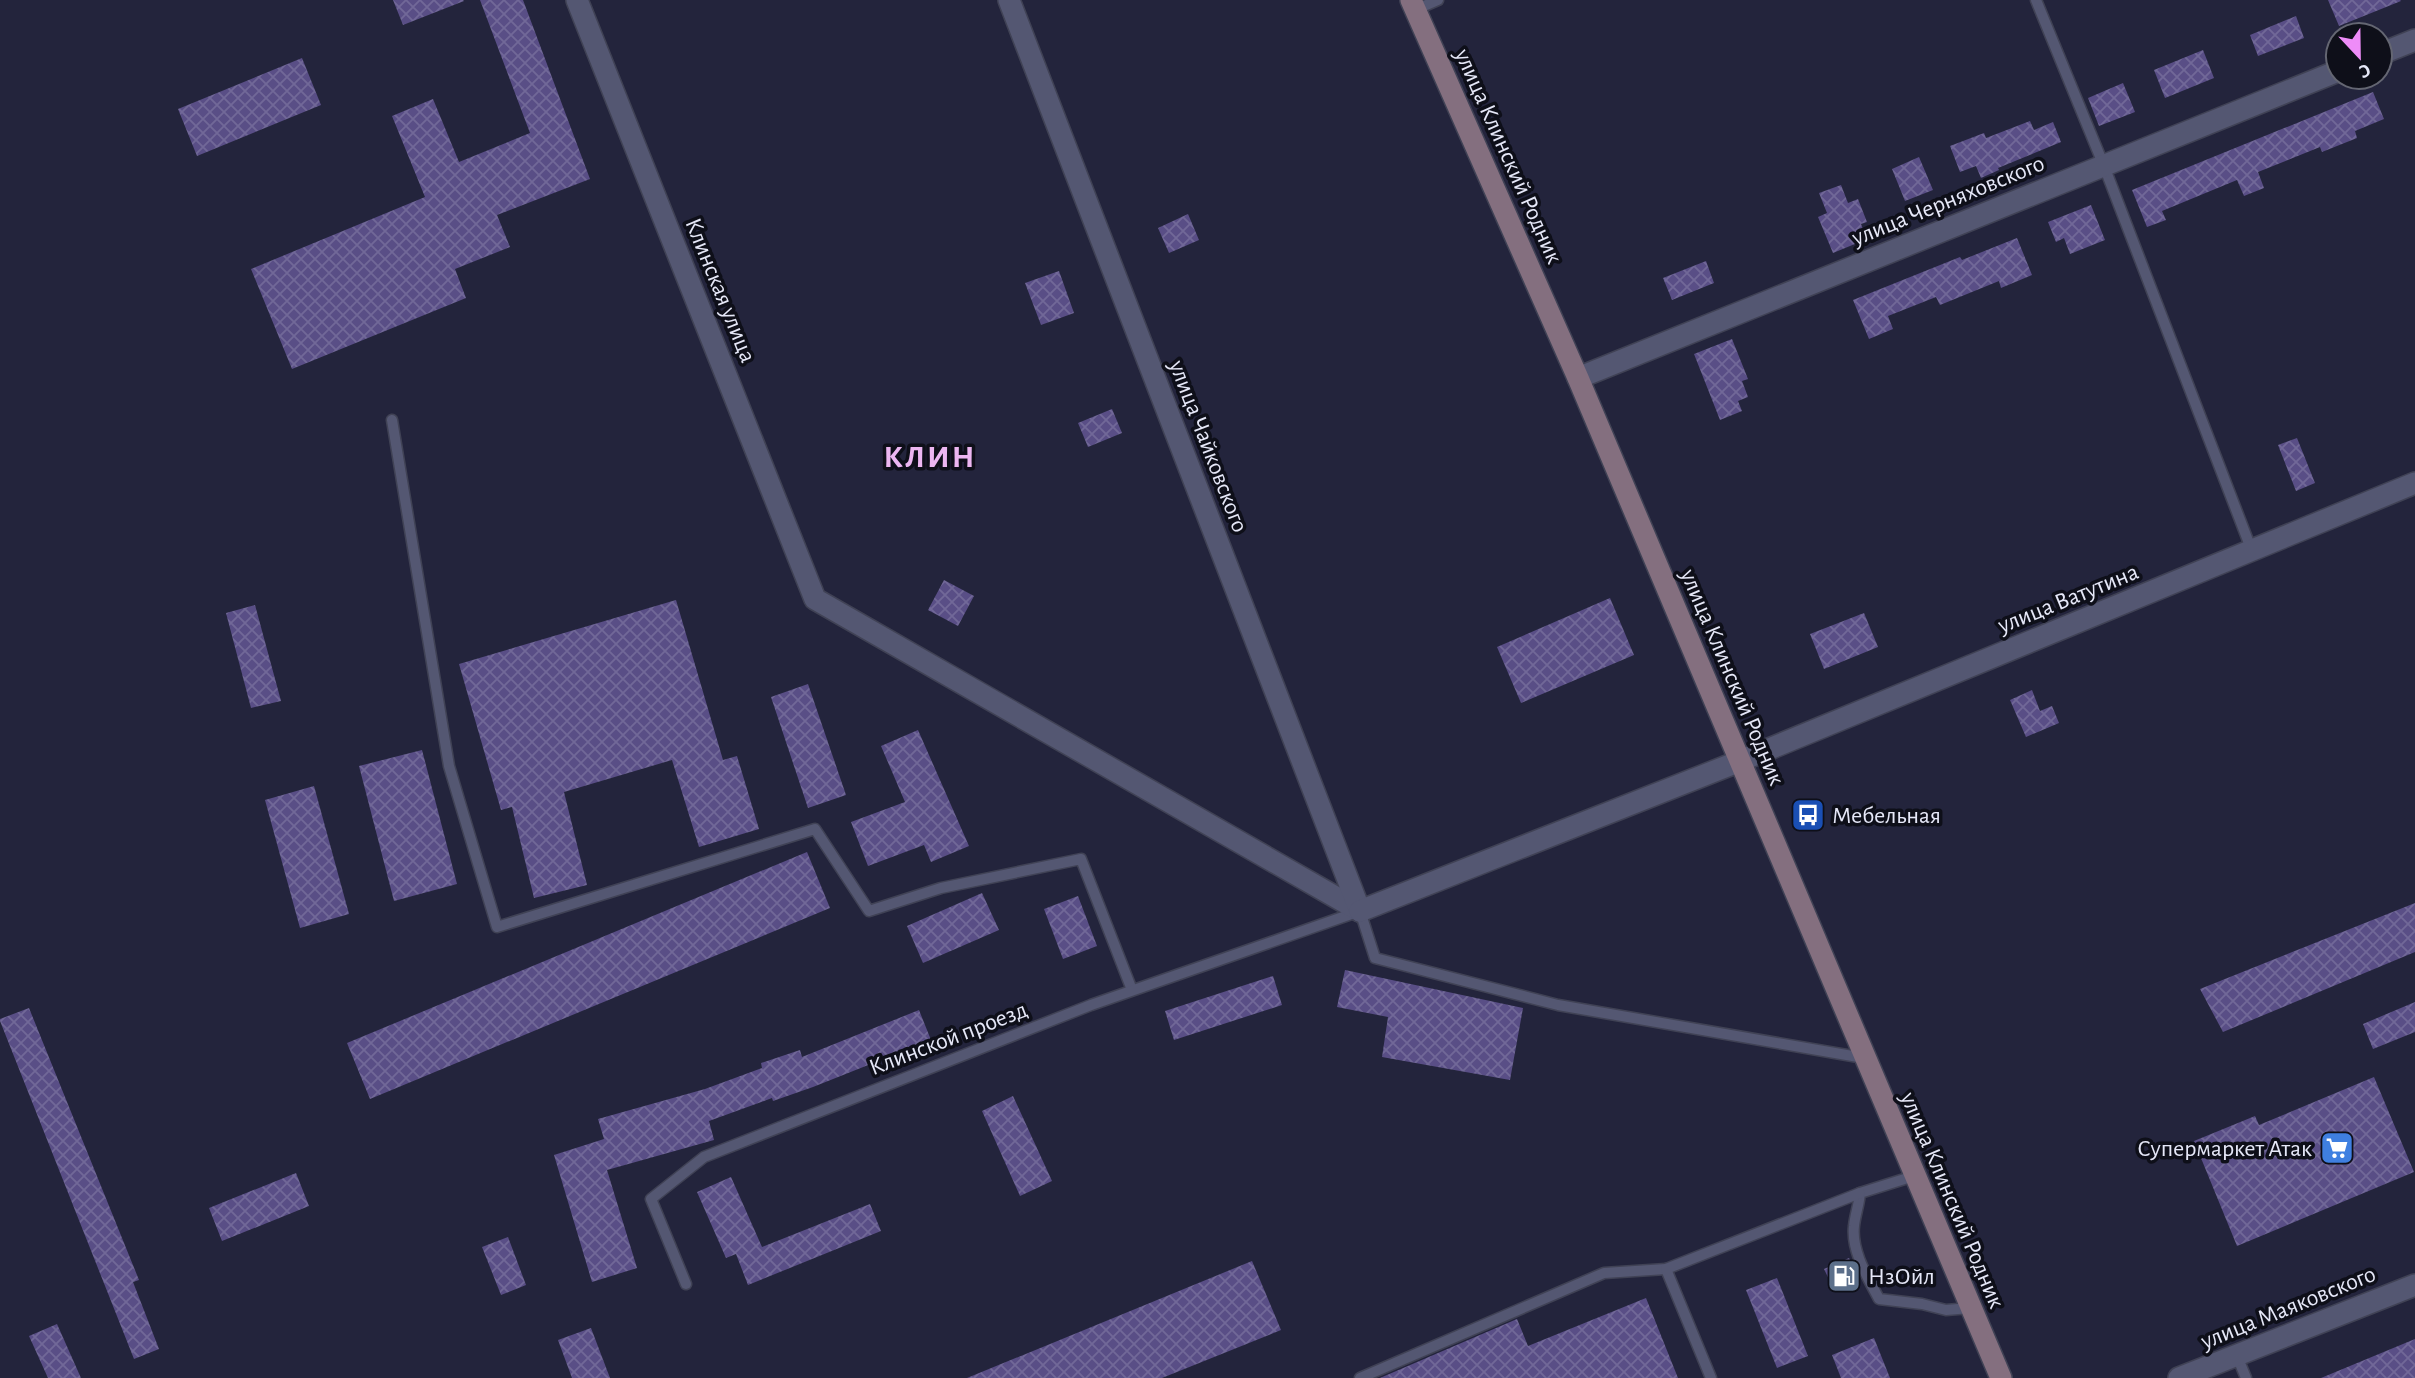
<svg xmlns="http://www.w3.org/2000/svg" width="2415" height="1378" viewBox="0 0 2415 1378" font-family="'Alegreya Sans',sans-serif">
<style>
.building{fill:url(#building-cross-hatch)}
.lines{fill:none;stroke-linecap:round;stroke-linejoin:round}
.lane-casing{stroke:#404255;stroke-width:13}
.street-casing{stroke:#404255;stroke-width:24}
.secondary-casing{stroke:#404255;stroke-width:24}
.lane{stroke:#545772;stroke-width:10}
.street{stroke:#545772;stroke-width:21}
.secondary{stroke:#846f7f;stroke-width:21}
.labels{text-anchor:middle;stroke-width:7;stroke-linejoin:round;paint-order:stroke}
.street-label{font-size:24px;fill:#e6e8f8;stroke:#0e0f19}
.poi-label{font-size:24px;fill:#e6e8f8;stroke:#0e0f19;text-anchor:start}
.district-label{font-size:32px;font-weight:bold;letter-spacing:2px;fill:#ecb6f1;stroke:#0e0f19}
</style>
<defs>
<pattern id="building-cross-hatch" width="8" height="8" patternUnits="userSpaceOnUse" patternTransform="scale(1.75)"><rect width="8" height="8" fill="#594e86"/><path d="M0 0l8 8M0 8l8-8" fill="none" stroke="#716898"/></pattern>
</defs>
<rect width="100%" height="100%" fill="#23243c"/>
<!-- building -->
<g class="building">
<polygon points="393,0 463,0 464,1 403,25"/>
<polygon points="480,0 523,0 590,179 497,215 510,247 455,269 466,298 292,369 251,269 425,197 392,116 433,99 459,162 530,133"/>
<polygon points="2328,0 2400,0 2401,1 2339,26"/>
<polygon points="2296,16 2304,38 2258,56 2250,35"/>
<polygon points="2203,50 2214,78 2165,98 2154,70"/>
<polygon points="302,58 321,105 197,156 178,109"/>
<polygon points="2123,83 2135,112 2099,126 2088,98"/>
<polygon points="2373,92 2384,119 2355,131 2357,138 2322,152 2320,147 2258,172 2264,188 2244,196 2237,180 2162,211 2166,220 2147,227 2132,190"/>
<polygon points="2030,121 2034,130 2053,122 2061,142 1998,168 1999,170 1981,178 1976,166 1960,172 1950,146 1984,133 1986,138"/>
<polygon points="1919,157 1933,190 1905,201 1892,169"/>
<polygon points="1841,185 1848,203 1858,199 1867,222 1861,224 1867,239 1833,253 1818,217 1827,213 1819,193"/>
<polygon points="2091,205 2105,240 2070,254 2064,238 2056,242 2048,222"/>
<polygon points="1188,214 1199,240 1169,253 1158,228"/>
<polygon points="2017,238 2032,275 2001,288 1999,281 1940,305 1936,297 1888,316 1893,329 1869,339 1853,300 1960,257 1962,260"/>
<polygon points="1706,261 1714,283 1672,300 1663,278"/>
<polygon points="1059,271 1074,313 1041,325 1025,283"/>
<polygon points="1732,339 1748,379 1742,381 1748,397 1738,401 1742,411 1720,420 1694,354"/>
<polygon points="1112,409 1122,433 1088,447 1078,423"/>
<polygon points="2297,438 2315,483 2296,491 2278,445"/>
<polygon points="944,580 974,596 958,626 928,610"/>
<polygon points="1610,598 1634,655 1521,703 1497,647"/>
<polygon points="676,600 723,760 737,756 759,829 699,847 672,760 564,792 587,885 534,898 512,807 501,810 459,664"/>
<polygon points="255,605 281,701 251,708 226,613"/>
<polygon points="1864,613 1878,647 1824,669 1810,634"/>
<polygon points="808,684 846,795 808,808 771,697"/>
<polygon points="2032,690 2040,711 2052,706 2059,723 2026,737 2010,700"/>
<polygon points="918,730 969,846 931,862 924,845 868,866 851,822 905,802 881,746"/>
<polygon points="422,750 457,884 394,901 359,766"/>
<polygon points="314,786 349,914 300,928 265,800"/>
<polygon points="807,852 830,908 370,1099 347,1043"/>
<polygon points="982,893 999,930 923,963 907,926"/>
<polygon points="1078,896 1097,946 1063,959 1044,909"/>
<polygon points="2415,903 2415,952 2223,1032 2200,989"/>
<polygon points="1345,970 1523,1008 1510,1080 1382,1057 1388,1017 1337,1007"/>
<polygon points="1273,976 1282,1005 1174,1040 1165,1011"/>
<polygon points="2415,1002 2415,1032 2373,1049 2363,1024"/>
<polygon points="29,1008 139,1280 133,1282 159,1349 134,1359 0,1021 0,1019"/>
<polygon points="919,1010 931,1040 813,1087 773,1101 772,1098 709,1121 714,1140 607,1170 637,1268 592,1282 554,1155 604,1139 598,1119 705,1089 762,1068 761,1063 800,1050 802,1057"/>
<polygon points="2374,1077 2414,1172 2237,1246 2194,1141 2255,1116 2259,1125"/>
<polygon points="1013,1096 1052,1181 1020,1196 982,1111"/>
<polygon points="296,1173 309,1206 222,1241 209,1208"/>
<polygon points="731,1177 762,1247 870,1204 881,1231 748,1285 736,1254 726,1258 697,1192"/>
<polygon points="508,1237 526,1285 501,1295 482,1247"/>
<polygon points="1849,1258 1859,1281 1835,1292 1824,1269"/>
<polygon points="1252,1261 1281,1330 1162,1378 967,1378"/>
<polygon points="1777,1278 1808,1356 1777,1368 1746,1290"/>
<polygon points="1646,1298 1678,1378 1380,1378 1517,1319 1528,1346"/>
<polygon points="57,1324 81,1378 48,1378 29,1336"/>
<polygon points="591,1328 610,1378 572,1378 558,1340"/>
<polygon points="1874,1338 1890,1378 1841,1378 1832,1355"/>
<polygon points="2415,1339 2415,1378 2321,1378"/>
</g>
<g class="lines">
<defs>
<g id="lane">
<polyline points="2036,0 2104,166 2252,551"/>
<polyline points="1415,10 1438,0"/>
<polyline points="392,420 449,766 497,927 815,829 869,911 941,888 1081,859 1132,990"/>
<path d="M1914 1176 1860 1193C1859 1205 1855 1215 1854 1226 1851 1251 1868 1278 1879 1299L1922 1304 1946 1310 1970 1308"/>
<polyline points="686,1284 651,1199 704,1157 1091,1005 1360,911 1375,958 1558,1005 1864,1058"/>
<polyline points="2237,1356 2246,1378"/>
<polyline points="1360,1378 1604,1273 1666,1269"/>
<polyline points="1711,1378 1666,1269 1860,1193"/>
</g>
<g id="street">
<polyline points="577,0 815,599 1360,911"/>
<polyline points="1009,0 1360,911"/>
<polyline points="2380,54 2415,40"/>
<polyline points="1578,378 2338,71"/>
<polyline points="1360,911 1740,761 2415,483"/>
<polyline points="2179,1378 2415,1285"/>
</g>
<polyline id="secondary" points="1411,0 1578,378 2001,1378"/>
</defs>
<!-- lane casing -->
<use href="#lane" class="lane-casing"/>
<!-- street casing -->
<use href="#street" class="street-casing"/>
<!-- secondary casing -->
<use href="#secondary" class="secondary-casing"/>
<!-- lane -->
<use href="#lane" class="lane"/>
<!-- street -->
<use href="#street" class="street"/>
<!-- secondary -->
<use href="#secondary" class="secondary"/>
</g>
<!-- icons -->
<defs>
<symbol id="bus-square" viewBox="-11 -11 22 22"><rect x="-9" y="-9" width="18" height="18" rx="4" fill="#1a4fb4" stroke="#0e0f19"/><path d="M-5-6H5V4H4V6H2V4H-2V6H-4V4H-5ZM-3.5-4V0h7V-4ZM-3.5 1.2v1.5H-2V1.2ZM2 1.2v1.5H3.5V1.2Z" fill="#fff"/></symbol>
<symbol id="supermarket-square" viewBox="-11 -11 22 22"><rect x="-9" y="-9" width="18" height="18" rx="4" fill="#3f7fe0" stroke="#0e0f19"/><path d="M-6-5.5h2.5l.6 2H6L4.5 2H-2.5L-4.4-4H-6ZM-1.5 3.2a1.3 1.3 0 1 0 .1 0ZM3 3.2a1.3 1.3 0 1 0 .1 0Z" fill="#fff"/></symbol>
<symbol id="fuel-square" viewBox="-11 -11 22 22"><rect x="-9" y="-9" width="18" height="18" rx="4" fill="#5c6f8a" stroke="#0e0f19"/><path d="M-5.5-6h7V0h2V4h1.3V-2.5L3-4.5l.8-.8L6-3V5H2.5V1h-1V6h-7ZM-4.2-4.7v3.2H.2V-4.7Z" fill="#fff"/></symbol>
</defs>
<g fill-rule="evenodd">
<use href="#bus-square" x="1789" y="796" width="38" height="38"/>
<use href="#supermarket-square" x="2318" y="1129" width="38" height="38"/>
<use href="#fuel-square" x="1825" y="1257" width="38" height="38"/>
</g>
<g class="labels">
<!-- street labels -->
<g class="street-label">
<text transform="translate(1509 156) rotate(66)" y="8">улица Клинский Родник</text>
<text transform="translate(1948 200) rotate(-22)" y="8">улица Черняховского</text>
<text transform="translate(721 290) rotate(68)" y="8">Клинская улица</text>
<text transform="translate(1209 446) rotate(69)" y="8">улица Чайковского</text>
<text transform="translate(2068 598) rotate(-22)" y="8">улица Ватутина</text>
<text transform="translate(1733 677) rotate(67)" y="8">улица Клинский Родник</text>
<text transform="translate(948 1038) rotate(-21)" y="8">Клинской проезд</text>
<text transform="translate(1953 1200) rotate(67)" y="8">улица Клинский Родник</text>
<text transform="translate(2288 1307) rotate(-22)" y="8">улица Маяковского</text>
</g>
<!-- poi labels -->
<g class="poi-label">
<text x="1832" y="823">Мебельная</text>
<text x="2312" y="1156" text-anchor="end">Супермаркет Атак</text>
<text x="1868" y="1284">НзОйл</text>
</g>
<!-- district labels -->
<g class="district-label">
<text x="930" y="467">КЛИН</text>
</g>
</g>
<!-- north arrow -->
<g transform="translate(2359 56) rotate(158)"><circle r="33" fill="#0e0f19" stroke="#646672" stroke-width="2"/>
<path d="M0-5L12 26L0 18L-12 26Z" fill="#ee8cf8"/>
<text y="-10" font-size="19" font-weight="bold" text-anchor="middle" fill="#e6e8f8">С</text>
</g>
</svg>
